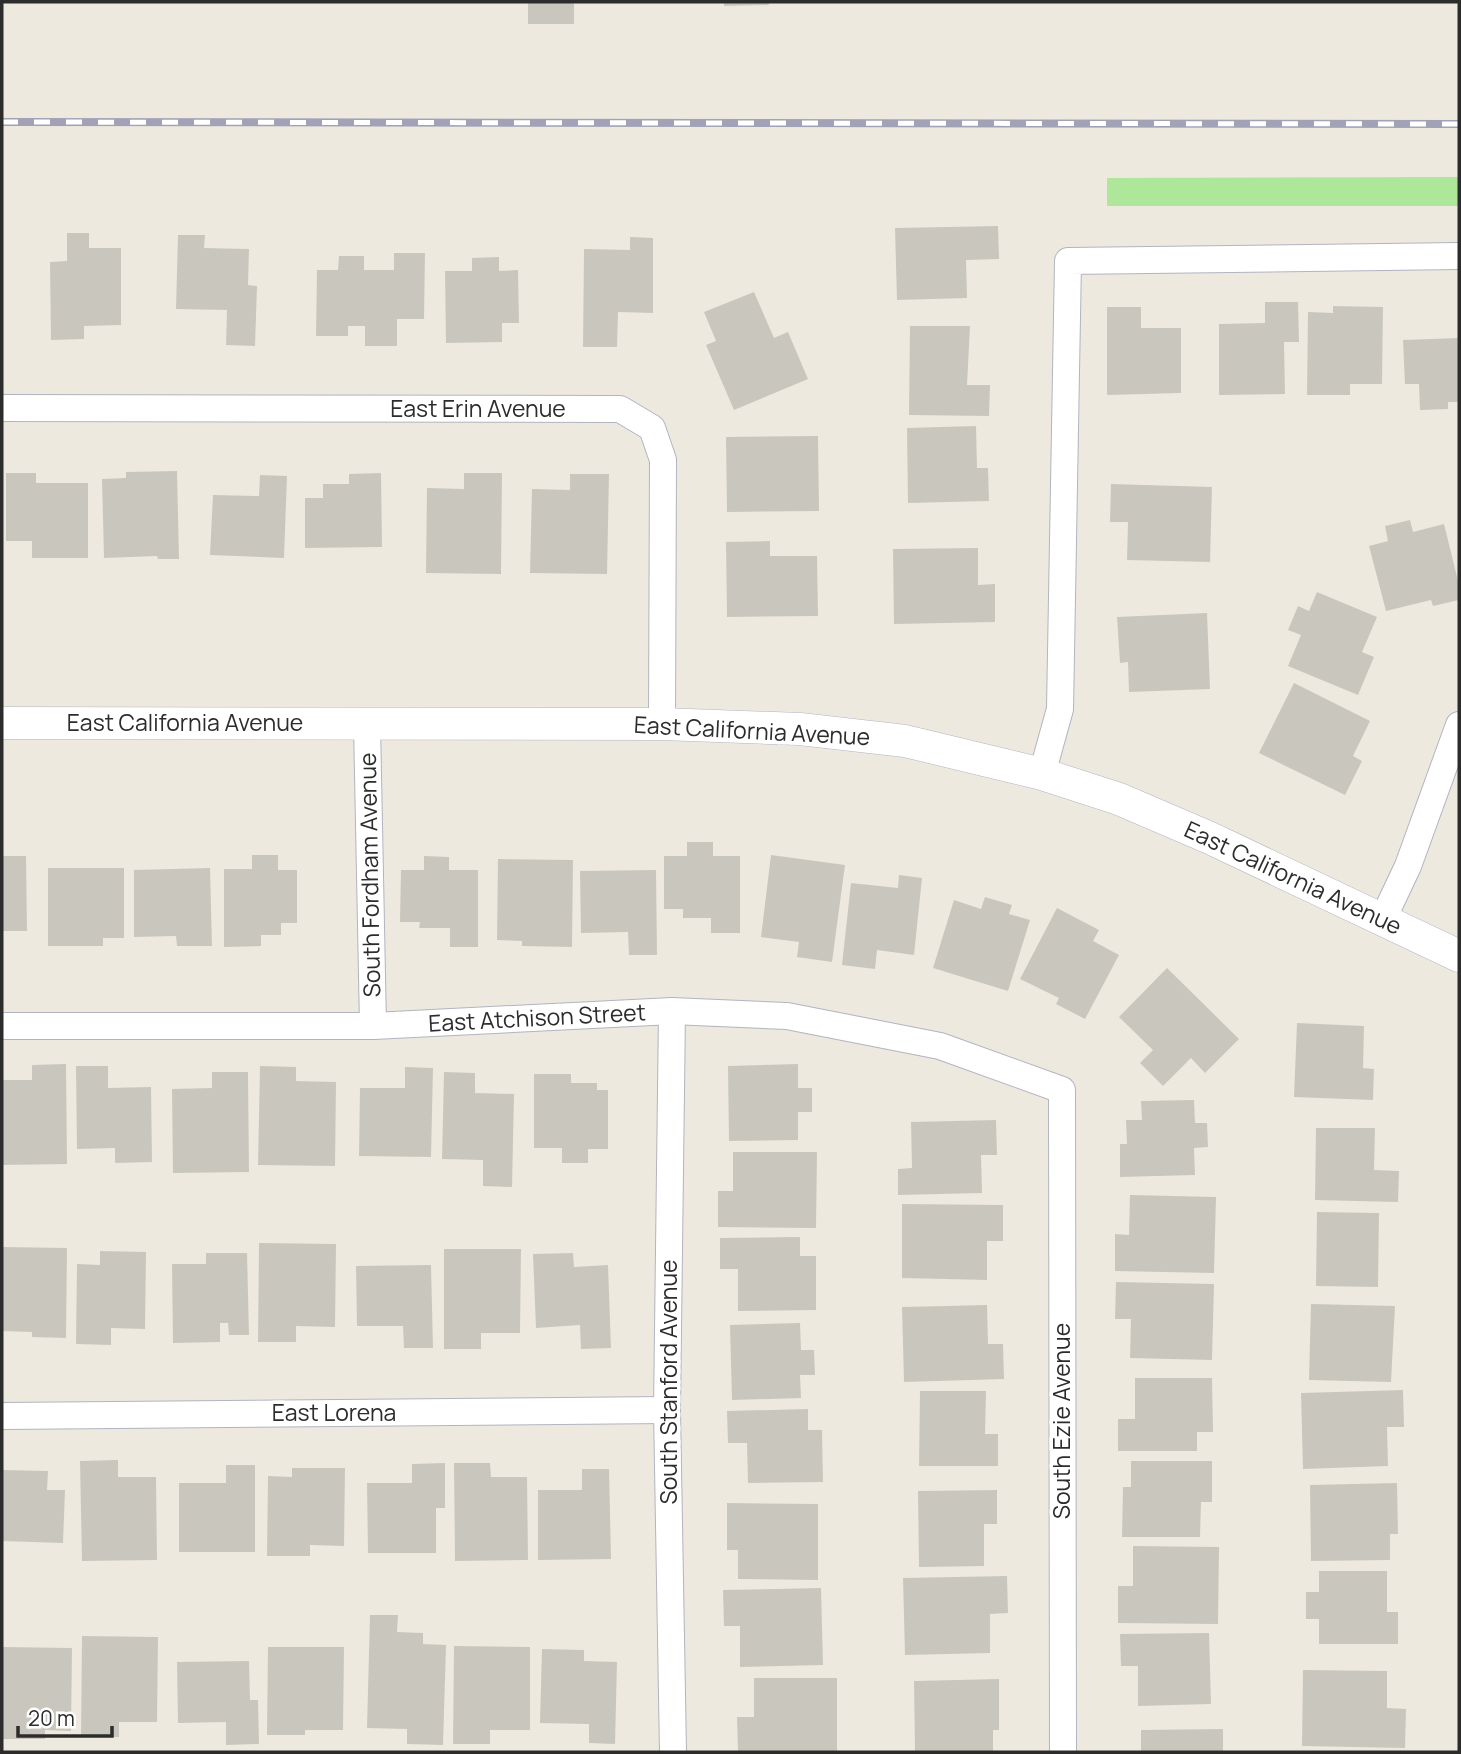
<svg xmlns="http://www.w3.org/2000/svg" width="1461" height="1754" viewBox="0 0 1461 1754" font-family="Manrope,sans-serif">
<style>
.grass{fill:#aee69a}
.building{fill:#c9c7bd}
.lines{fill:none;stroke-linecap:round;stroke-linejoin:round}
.minor-casing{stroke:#b2b4c0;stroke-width:28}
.tertiary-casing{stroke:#b2b4c0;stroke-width:33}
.minor{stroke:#fff;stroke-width:26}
.tertiary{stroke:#fff;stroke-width:32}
.rail-casing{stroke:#a1a2b7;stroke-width:8}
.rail{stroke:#fff;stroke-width:5;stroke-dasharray:16;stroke-linecap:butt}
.labels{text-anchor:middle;stroke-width:7;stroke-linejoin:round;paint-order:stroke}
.street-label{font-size:23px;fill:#2c2c2c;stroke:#fff}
</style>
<rect width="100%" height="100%" fill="#eee9df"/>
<!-- grass -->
<polygon class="grass" points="1459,177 1459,206 1107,206 1107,178"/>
<!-- building -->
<g class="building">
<rect x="528" y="2" width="46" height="22"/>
<polygon points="724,2 768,2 769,5 724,6"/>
<polygon points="998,226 999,259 966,260 967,298 897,300 895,228"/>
<polygon points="67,233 89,233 89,248 121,248 121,325 84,326 84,339 51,340 50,262 67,261"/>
<polygon points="178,235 205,235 204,248 249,249 248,285 257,286 255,346 226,345 227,310 176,309"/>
<polygon points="630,237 653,238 653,313 618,312 617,347 583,347 584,249 630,250"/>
<polygon points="394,253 425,253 424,319 397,319 397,346 365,346 365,326 348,326 348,336 316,336 317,270 338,270 339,256 364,256 364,270 394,270"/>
<polygon points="499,257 499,271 518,270 519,323 502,323 502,342 446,343 445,271 472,271 472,258"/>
<polygon points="754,292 774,338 788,332 808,379 734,410 706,345 716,341 704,312"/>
<polygon points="1265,302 1298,302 1299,342 1284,342 1285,394 1219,395 1219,324 1265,323"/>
<polygon points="1333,306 1383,307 1382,384 1350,384 1350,395 1307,395 1308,312 1333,313"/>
<polygon points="1107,307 1141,307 1141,328 1181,328 1181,393 1107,395"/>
<polygon points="910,326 970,326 967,385 990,385 989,416 909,415"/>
<polygon points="1459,338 1459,402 1448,402 1448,409 1420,410 1419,384 1405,384 1403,340"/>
<polygon points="976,426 977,468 988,468 989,501 908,503 907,428"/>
<polygon points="818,436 819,511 727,512 726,437"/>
<polygon points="177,471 179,559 158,559 157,556 104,558 102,479 126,478 126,472"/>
<polygon points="6,473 36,473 36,483 88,483 88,558 32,558 32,541 6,541"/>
<polygon points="381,473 382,547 305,548 305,498 323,498 323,484 349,484 349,474"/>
<polygon points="464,473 502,473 501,574 426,573 427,488 464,489"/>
<polygon points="570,474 609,474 607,574 530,573 532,489 570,490"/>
<polygon points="260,475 287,476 284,558 210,555 213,495 259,496"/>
<polygon points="1111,484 1212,487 1210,562 1127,560 1128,522 1110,522"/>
<polygon points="1410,520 1413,532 1444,524 1459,585 1459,600 1433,606 1431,600 1386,611 1369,546 1388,541 1385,526"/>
<polygon points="770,541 770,556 817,556 818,616 727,617 726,542"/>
<polygon points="978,548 978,585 995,584 995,622 894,624 893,549"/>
<polygon points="1317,592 1377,617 1362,652 1374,657 1358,695 1288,666 1301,635 1288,630 1298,606 1309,611"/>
<polygon points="1207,613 1210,689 1129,692 1128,662 1120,663 1117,617"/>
<polygon points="1294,683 1370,721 1353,756 1362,761 1345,795 1259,753"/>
<polygon points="687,842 713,842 713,856 740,856 740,933 711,933 711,918 683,918 683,909 664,909 664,856 687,856"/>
<polygon points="252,855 278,855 278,870 297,870 297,923 281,923 281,935 261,935 261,946 224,947 224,869 252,869"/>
<polygon points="771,855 845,865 832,962 797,957 799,942 761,937"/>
<polygon points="2,856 26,856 27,931 2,931"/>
<polygon points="424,856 449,857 449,870 478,870 478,947 450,947 450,928 419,928 420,922 400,922 401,870 424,870"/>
<polygon points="498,859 573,860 572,947 522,946 522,941 497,940"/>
<polygon points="48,868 124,868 124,938 103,938 103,946 48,946"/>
<polygon points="210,868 212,946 177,946 176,936 134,937 134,870"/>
<polygon points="656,870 657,955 629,955 628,932 581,933 580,871"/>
<polygon points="899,875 922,878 914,955 877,950 875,969 842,965 851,883 898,888"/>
<polygon points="985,897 1012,905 1009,914 1030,920 1008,991 933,968 954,900 981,909"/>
<polygon points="1057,908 1099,930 1093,941 1119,955 1085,1019 1056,1004 1059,998 1020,979"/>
<polygon points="1167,968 1239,1039 1205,1073 1191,1058 1163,1086 1140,1063 1153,1050 1119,1017"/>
<polygon points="1297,1023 1364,1026 1363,1068 1374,1069 1373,1100 1294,1097"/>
<polygon points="66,1064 67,1164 2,1165 2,1080 32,1080 32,1065"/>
<polygon points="798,1064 798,1088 812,1088 812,1112 798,1112 798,1140 729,1141 728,1066"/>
<polygon points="76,1066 108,1066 108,1088 151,1087 152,1162 115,1163 115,1148 77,1149"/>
<polygon points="260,1066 296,1067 296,1081 336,1082 335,1166 258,1165"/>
<polygon points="405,1067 433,1068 431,1157 359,1156 360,1088 405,1088"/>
<polygon points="212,1072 248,1072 249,1172 173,1173 172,1089 212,1088"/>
<polygon points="444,1072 475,1073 475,1093 514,1094 512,1187 483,1186 483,1160 442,1159"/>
<polygon points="534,1074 571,1074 571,1083 597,1083 597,1090 608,1090 608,1149 588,1149 588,1163 562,1163 562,1148 534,1148"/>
<polygon points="1194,1100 1195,1123 1207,1123 1208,1147 1194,1148 1195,1175 1120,1177 1120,1144 1127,1144 1126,1120 1142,1120 1141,1101"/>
<polygon points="996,1120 997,1155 981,1155 982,1193 898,1195 898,1169 912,1168 911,1122"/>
<polygon points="1316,1128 1375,1128 1374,1170 1399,1171 1398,1202 1315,1200"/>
<polygon points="733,1152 817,1152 816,1228 718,1227 718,1191 733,1191"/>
<polygon points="1130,1195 1216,1197 1214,1273 1115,1271 1115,1234 1129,1235"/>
<polygon points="902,1204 1003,1205 1003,1241 987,1241 987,1280 902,1278"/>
<polygon points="1317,1212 1379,1213 1378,1287 1316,1286"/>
<polygon points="800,1237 800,1256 816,1256 816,1310 738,1311 738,1269 720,1269 720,1238"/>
<polygon points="259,1243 336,1244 335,1327 296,1326 296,1342 258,1342"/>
<polygon points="2,1247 67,1248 66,1338 32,1337 32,1332 2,1331"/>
<polygon points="444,1249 521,1249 520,1333 481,1333 481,1349 444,1349"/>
<polygon points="100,1251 146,1252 145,1329 111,1328 111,1345 76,1344 77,1264 100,1265"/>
<polygon points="206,1253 247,1253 249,1335 229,1335 228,1323 220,1323 220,1342 173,1343 172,1264 206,1264"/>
<polygon points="573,1253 574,1267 608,1265 611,1348 581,1349 580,1325 536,1328 533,1254"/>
<polygon points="431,1265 433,1348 404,1348 403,1326 357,1326 356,1266"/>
<polygon points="1116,1282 1214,1284 1212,1360 1130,1358 1131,1319 1115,1319"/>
<polygon points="1311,1304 1395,1306 1391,1382 1309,1380"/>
<polygon points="987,1305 988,1344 1003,1344 1004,1379 904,1382 902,1307"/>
<polygon points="800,1323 801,1350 814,1350 815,1375 800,1375 801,1398 732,1400 730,1325"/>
<polygon points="1135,1378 1212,1378 1213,1432 1197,1432 1197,1451 1118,1451 1118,1419 1135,1419"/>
<polygon points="1403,1390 1404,1427 1387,1427 1388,1466 1303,1469 1301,1393"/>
<polygon points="920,1391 986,1391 985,1434 998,1434 998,1466 919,1466"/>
<polygon points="808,1409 808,1430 822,1430 823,1482 748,1483 747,1443 728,1443 727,1411"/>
<polygon points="118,1460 118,1477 156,1477 157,1560 82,1561 80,1461"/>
<polygon points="1131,1461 1212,1461 1212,1502 1201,1502 1200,1537 1122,1537 1123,1487 1131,1487"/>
<polygon points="445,1463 445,1508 436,1508 436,1553 368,1553 367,1483 412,1483 412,1464"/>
<polygon points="454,1463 490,1463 491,1477 527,1477 528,1560 455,1561"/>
<polygon points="226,1465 255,1465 255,1552 179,1552 179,1483 226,1483"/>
<polygon points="292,1468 345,1468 344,1546 310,1545 310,1556 267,1556 268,1476 292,1477"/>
<polygon points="582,1469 609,1469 611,1559 538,1560 538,1490 582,1490"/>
<polygon points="2,1470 48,1471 47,1490 65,1490 63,1543 2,1541"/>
<polygon points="1397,1483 1398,1534 1390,1534 1390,1560 1311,1561 1310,1485"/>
<polygon points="997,1490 997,1524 984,1524 984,1566 919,1567 918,1491"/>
<polygon points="727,1503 818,1504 818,1580 738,1579 738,1550 727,1550"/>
<polygon points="1133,1546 1219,1547 1218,1624 1118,1623 1118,1586 1133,1586"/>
<polygon points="1319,1571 1387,1571 1387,1612 1398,1612 1398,1644 1319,1644 1319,1619 1306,1619 1306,1592 1319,1592"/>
<polygon points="1007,1576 1008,1613 990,1614 990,1653 905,1655 903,1578"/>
<polygon points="821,1588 823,1665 740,1667 740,1626 724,1626 723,1590"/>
<polygon points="370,1615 398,1615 397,1632 423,1633 423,1644 446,1645 443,1745 407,1744 407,1729 367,1728"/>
<polygon points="1209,1633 1211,1704 1138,1706 1138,1666 1121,1666 1120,1634"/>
<polygon points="82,1636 158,1637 157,1722 119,1722 119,1737 81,1737"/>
<polygon points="454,1646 530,1647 530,1730 490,1730 490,1744 453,1744"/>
<polygon points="2,1647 72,1648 71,1731 45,1730 45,1739 2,1739"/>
<polygon points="268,1647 344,1647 343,1730 305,1730 305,1735 267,1735"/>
<polygon points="542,1649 584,1650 584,1661 617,1662 615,1744 589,1743 589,1724 540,1723"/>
<polygon points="249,1661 250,1700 258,1700 259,1744 226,1745 226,1722 178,1723 177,1662"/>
<polygon points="1303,1670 1387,1671 1387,1708 1406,1709 1405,1748 1302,1746"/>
<polygon points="754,1678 837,1678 837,1752 738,1752 737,1717 754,1717"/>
<polygon points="999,1679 999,1730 993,1730 993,1752 915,1752 914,1681"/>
<polygon points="1223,1729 1223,1752 1141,1752 1141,1730"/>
</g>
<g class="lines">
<defs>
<g id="minor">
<polyline points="2,408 620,409 652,428 663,460 662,724"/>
<polyline points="367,724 373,1026"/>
<polyline points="1042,774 1060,709 1068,261 1459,256"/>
<polyline points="1382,921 1408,866 1459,725"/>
<polyline points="672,1011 667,1410 673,1752"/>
<polyline points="2,1026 373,1026 672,1011 787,1016 940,1046 1062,1090 1063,1752"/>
<polyline points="2,1416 667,1410"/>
</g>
<polyline id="tertiary" points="2,723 662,724 800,729 905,741 1042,774 1119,799 1210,838 1459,956"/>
</defs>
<!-- minor casing -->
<use href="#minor" class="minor-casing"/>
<!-- tertiary casing -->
<use href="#tertiary" class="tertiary-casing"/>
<!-- minor -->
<use href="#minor" class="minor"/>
<!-- tertiary -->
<use href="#tertiary" class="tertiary"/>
<defs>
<polyline id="rail" points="2,122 1459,124"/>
</defs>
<!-- rail casing -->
<use href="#rail" class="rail-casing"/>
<!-- rail -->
<use href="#rail" class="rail"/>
</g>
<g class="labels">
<!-- street labels -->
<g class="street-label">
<text x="478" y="417">East Erin Avenue</text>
<text x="185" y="731">East California Avenue</text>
<text transform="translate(752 731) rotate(3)" y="8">East California Avenue</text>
<text transform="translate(370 875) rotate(-91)" y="8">South Fordham Avenue</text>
<text transform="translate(1293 878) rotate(25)" y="8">East California Avenue</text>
<text transform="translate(537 1018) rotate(-3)" y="8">East Atchison Street</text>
<text transform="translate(669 1382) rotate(-90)" y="8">South Stanford Avenue</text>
<text x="334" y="1421">East Lorena</text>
<text transform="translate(1062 1421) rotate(-90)" y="8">South Ezie Avenue</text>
</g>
</g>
<!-- border -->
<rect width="1461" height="1754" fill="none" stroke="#2c2c2c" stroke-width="7"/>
<!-- scale -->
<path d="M18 1726v10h94v-10" fill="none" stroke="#2c2c2c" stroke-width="3.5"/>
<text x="28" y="1726" font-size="21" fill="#2c2c2c" stroke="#ffffff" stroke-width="5" paint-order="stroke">20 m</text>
</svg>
